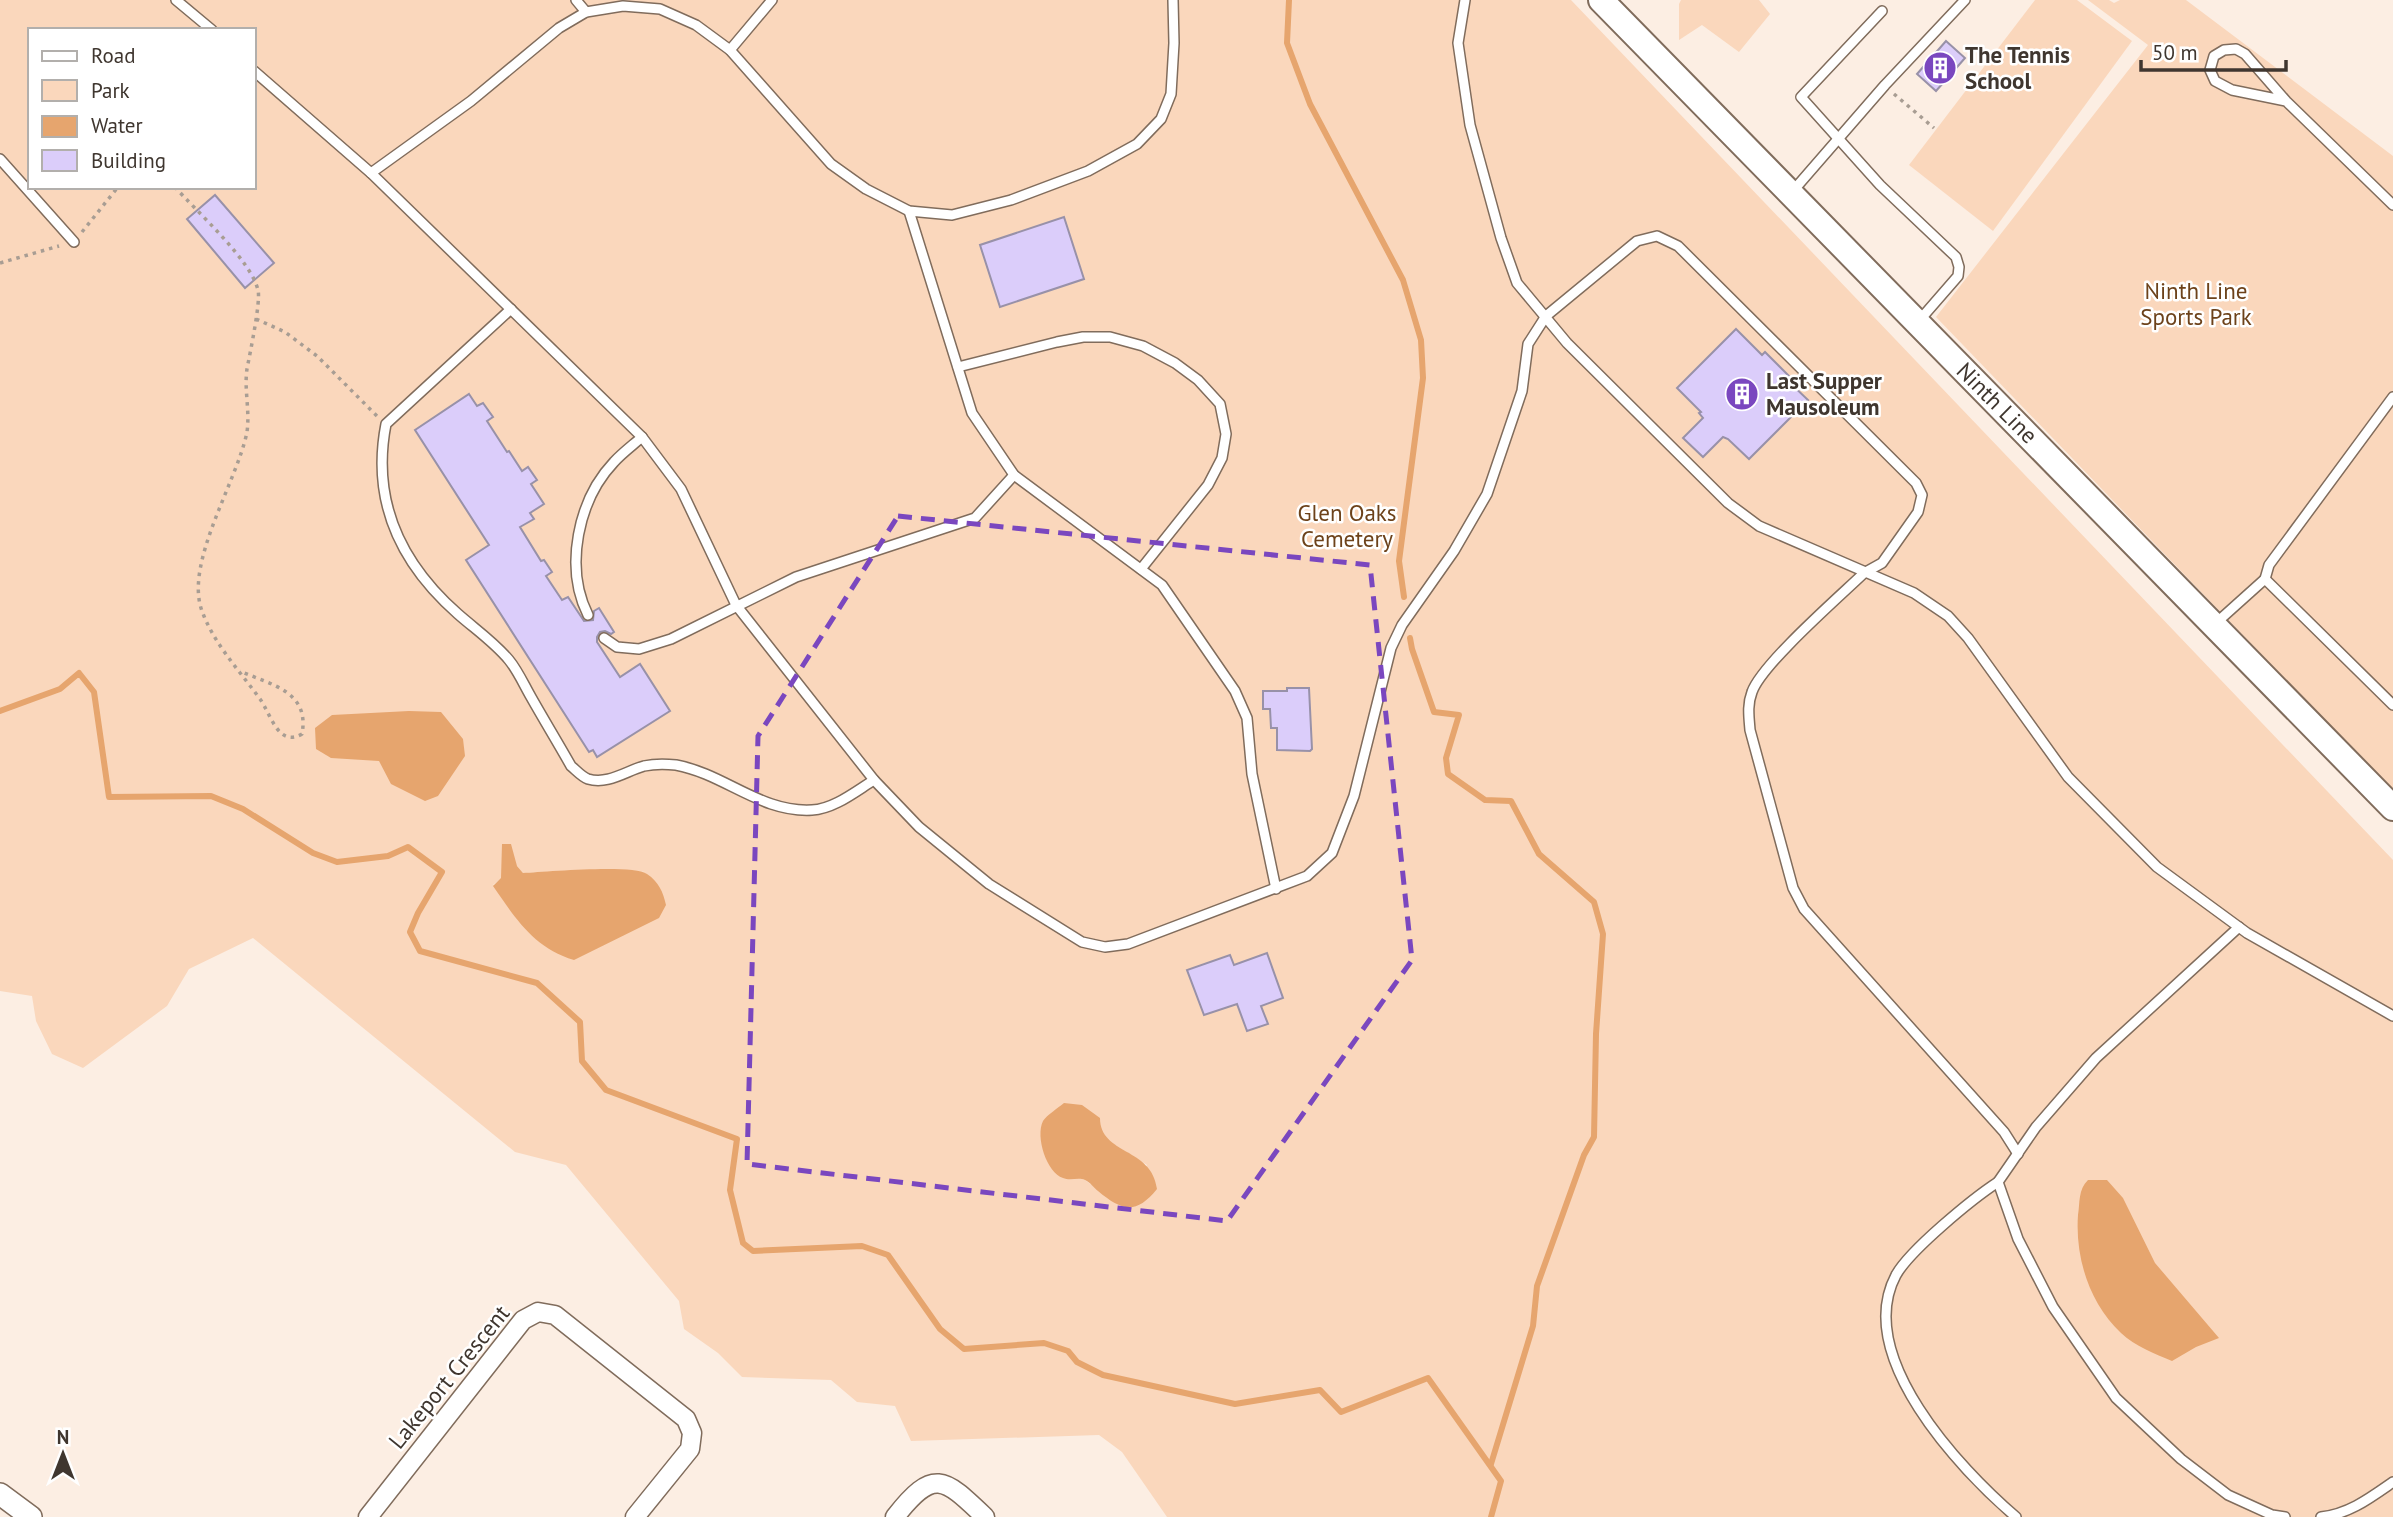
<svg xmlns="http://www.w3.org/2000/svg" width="2393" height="1517" viewBox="0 0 2393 1517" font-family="'PT Sans',sans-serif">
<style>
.green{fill:#fad7bc;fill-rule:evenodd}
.water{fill:#e6a56e}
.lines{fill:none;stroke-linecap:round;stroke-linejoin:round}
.stream{stroke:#e6a56e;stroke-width:6}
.building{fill:#dbcdfa;stroke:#9891a8;stroke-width:2}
.service-casing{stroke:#806c5c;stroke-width:12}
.minor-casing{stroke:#806c5c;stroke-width:21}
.tertiary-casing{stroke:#806c5c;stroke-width:24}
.secondary-casing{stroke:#806c5c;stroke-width:28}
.path{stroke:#a89d93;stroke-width:3.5;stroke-dasharray:3.5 5;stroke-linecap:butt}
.service{stroke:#fff;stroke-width:9}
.minor{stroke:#fff;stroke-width:18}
.tertiary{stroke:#fff;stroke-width:21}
.secondary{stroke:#fff;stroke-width:24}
.marked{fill:none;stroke:#7a47bf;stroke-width:5;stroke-dasharray:14 9;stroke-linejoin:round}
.labels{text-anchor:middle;stroke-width:5;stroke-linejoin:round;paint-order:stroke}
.poi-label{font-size:23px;font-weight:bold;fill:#3f362f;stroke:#fff;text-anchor:start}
.park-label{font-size:23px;fill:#6d421a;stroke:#fff}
.street-label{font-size:23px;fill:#3f362f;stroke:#fff}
</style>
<rect width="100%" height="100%" fill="#fceee3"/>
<!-- green -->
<g class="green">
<path d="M0 0H1571L2393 860V1517H1167L1122 1452 1099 1435 911 1441 895 1406 857 1402 831 1380 742 1377 718 1353 684 1329 679 1301 566 1165 515 1152 253 938 189 969 167 1006 83 1068 52 1054 36 1021 32 996 0 991ZM30 30H254V187H30ZM517 866 523 873 626 870 645 872 493 885ZM1100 1129 1109 1141 1147 1165 1120 1206 1085 1180Z"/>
<polygon points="1681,0 1759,0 1770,14 1739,52 1702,25 1679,40 1679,4"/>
<polygon points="2035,0 2077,0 2132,41 1993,231 1909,165"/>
<polygon points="2088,0 2109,0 2114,3 2120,0 2186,0 2393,156 2393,791 1936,317 2148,45"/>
</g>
<!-- water -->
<g class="water">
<polygon points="409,711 441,712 463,739 465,756 438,796 425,801 391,784 379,761 331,758 316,749 315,728 332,715"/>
<path d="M502 844H511L517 866 523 873C545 872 633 864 647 874 659 882 663 892 666 905L659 918 574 960C534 948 516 919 493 886L501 878Z"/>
<path d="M1064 1103 1082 1105 1100 1118C1100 1155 1152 1147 1157 1189 1136 1215 1122 1211 1098 1191 1094 1188 1090 1182 1085 1180 1079 1177 1070 1181 1063 1178 1047 1173 1035 1137 1043 1121 1047 1115 1058 1108 1064 1103Z"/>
<path d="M2088 1180H2107L2123 1198 2155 1263 2219 1338 2196 1347 2172 1361C2155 1354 2135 1346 2121 1333 2089 1303 2075 1257 2078 1215 2080 1202 2078 1190 2088 1180Z"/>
</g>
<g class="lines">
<!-- stream -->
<g class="stream">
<polyline points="1289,0 1287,43 1310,104 1403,280 1421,340 1423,378 1399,561 1404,597"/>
<polyline points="1410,638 1412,649 1434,712 1459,715 1446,758 1448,774 1485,800 1511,801 1539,854 1594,902 1603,934 1596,1034 1594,1137 1584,1155 1537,1286 1533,1326 1491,1464"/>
<polyline points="0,711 60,689 79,673 94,692 109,797 211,796 243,809 313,853 337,862 388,856 408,847 442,872 418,913 410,932 420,951 537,983 580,1022 582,1061 606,1090 737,1139 730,1190 743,1243 753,1251 862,1246 888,1255 940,1329 964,1349 1044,1343 1068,1351 1077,1362 1103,1375 1235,1404 1320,1390 1341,1412 1428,1378 1501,1481 1491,1517"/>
</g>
</g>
<!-- building -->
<g class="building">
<polygon points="1946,41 1965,58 1936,91 1917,74"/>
<polygon points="215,195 274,263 245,288 187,219"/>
<polygon points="1064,217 1084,279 1000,307 980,245"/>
<polygon points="1736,329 1762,355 1765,352 1790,377 1787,380 1808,400 1749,459 1728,439 1723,437 1703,457 1683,438 1703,418 1699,413 1701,412 1677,388"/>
<polygon points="469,394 477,406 483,403 493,417 487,421 507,452 509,451 522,471 528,467 537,480 531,484 544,504 530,513 534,519 520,527 541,561 544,560 552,572 546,576 562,600 568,597 584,621 593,620 594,611 599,608 614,632 611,634 605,631 600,632 597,637 597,642 620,677 640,664 670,711 597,757 593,750 589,752 466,560 489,545 415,430"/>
<polygon points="1287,688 1309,688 1312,749 1310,751 1277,750 1277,728 1271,728 1270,709 1263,709 1263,691 1287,691"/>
<polygon points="1267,953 1283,998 1261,1006 1268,1024 1247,1031 1237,1004 1204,1015 1187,970 1230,955 1234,965"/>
</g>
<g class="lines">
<defs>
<g id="service">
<polyline points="176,0 212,30"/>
<polyline points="576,0 586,12"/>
<polyline points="1465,0 1458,43 1470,125 1501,238 1517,283 1567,343 1728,503 1759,526 1914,593 1948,616 1968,638 2068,777 2157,867 2247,933 2393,1016"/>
<polyline points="1882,11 1801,97 1880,185 1956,257 1959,267 1958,276 1918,322"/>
<polyline points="730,50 772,0"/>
<path d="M254 71 371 173 642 437 681 489 736 605 874 780 919 827 989 884 1082 942 1105 947 1128 944 1307 876 1332 853 1354 796 1391 648 1402 625 1454 551 1487 494 1522 391 1528 344 1546 316 1637 241 1657 236 1678 246 1916 483 1922 495 1918 512 1882 563 1864 573C1839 597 1762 664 1752 692 1747 705 1749 717 1750 730L1793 888 1804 909 2004 1132 2018 1154"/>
<polyline points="2286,101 2232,90 2215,81 2210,70 2214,56 2224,50 2236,49 2245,54 2286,101 2393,205"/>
<polyline points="0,159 74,242"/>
<polyline points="371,173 471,101 559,28 586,12 623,6 660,9 696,25 730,50 831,164 866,189 909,211 952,215 1011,200 1088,171 1137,144 1161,119 1171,94 1174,43 1173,0"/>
<polyline points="1792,192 1885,85 1965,0"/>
<polyline points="909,211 972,413 1014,475 1162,585 1235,691 1247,718 1252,774 1276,889"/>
<path d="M511 309 386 424C371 501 400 563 458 614 475 629 494 642 509 660 518 671 524 685 531 697 544 720 558 743 571 766 576 770 582 777 588 779 608 785 626 771 644 766 653 764 667 764 676 765 725 774 761 813 812 810 834 809 856 791 874 780"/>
<polyline points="958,367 1057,342 1083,337 1110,337 1143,346 1175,363 1198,380 1220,404 1226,434 1222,458 1208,485 1141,569"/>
<polyline points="2265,579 2269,565 2393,397"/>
<path d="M588 615C564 567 578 500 614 462 622 453 633 445 642 437"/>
<polyline points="2216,623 2265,579 2393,705"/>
<polyline points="604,638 617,647 639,649 671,639 796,577 975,518 1014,475"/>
<polyline points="2239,927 2096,1058 2036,1127 1998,1182 2018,1239 2053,1307 2116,1398 2181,1459 2228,1495 2272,1515 2285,1517"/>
<path d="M1998 1182C1972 1199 1910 1250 1896 1275 1853 1356 1960 1469 2016 1517"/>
<path d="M2321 1517C2349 1514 2370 1498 2393 1482"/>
</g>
<g id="minor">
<polyline points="368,1517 523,1320 538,1312 555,1315 686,1419 692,1433 690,1449 635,1517"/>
<path d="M895 1517C934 1467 944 1478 985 1517"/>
</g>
<polyline id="tertiary" points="0,1494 31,1517"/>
<polyline id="secondary" points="1601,0 2393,808"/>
</defs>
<!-- service casing -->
<use href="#service" class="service-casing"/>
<!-- minor casing -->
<use href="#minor" class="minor-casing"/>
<!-- tertiary casing -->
<use href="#tertiary" class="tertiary-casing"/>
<!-- secondary casing -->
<use href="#secondary" class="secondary-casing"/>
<!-- path -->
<g class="path">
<polyline points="1894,94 1934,128"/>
<path d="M175 187C196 211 251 260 258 290 261 301 250 353 247 369 244 389 250 411 247 432 237 482 184 563 202 611 214 644 239 670 260 699 271 714 278 748 302 734 310 691 271 685 240 671"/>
<polyline points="82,232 118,187"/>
<polyline points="0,263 59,246"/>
<polyline points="256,319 285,332 317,356 377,416"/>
</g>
<!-- service -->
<use href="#service" class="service"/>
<!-- minor -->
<use href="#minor" class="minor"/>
<!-- tertiary -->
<use href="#tertiary" class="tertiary"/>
<!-- secondary -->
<use href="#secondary" class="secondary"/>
</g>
<!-- marked area -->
<path class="marked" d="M898 516 1370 565 1412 960 1227 1221 747 1164 758 736Z"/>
<!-- icons -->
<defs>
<symbol id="building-disc" viewBox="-11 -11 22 22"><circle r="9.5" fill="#7a47bf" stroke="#fff"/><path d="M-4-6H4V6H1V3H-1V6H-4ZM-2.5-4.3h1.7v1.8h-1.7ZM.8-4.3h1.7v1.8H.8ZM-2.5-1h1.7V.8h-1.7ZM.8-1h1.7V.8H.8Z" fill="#fff"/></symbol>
</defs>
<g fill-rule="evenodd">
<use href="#building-disc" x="1921" y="49" width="38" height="38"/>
<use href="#building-disc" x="1723" y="375" width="38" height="38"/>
</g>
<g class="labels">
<!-- poi labels -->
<g class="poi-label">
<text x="1965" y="63">The Tennis<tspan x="1965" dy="26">School</tspan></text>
<text x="1766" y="389">Last Supper<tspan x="1766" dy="26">Mausoleum</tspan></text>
</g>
<!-- park labels -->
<g class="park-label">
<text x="2196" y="299">Ninth Line<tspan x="2196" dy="26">Sports Park</tspan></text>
<text x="1347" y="521">Glen Oaks<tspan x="1347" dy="26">Cemetery</tspan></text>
</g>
<!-- street labels -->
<g class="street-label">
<text transform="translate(1997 403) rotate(45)" y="8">Ninth Line</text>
<text transform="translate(449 1377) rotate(-51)" y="8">Lakeport Crescent</text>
</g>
</g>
<!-- legend -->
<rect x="28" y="28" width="228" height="161" fill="#ffffff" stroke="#b2afac" stroke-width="2"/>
<rect x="42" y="51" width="35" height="10" fill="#ffffff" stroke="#b2afac" stroke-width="2"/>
<text x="91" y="63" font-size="21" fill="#3f362f">Road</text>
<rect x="42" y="80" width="35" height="21" fill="#fad7bc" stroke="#b2afac" stroke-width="2"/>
<text x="91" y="98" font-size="21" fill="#3f362f">Park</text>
<rect x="42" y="116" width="35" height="21" fill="#e6a56e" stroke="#b2afac" stroke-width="2"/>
<text x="91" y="133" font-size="21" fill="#3f362f">Water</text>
<rect x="42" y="150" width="35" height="21" fill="#dbcdfa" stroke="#b2afac" stroke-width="2"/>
<text x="91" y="168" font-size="21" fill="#3f362f">Building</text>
<!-- north arrow -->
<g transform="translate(63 1454)" stroke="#ffffff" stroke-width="5" paint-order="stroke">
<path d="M0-5L12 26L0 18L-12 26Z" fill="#3f362f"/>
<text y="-10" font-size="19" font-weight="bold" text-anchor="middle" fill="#3f362f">N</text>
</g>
<!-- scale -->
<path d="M2141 60v10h145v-10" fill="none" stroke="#3f362f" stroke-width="3.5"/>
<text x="2152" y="60" font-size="21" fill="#3f362f" stroke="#ffffff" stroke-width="5" paint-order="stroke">50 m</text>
</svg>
